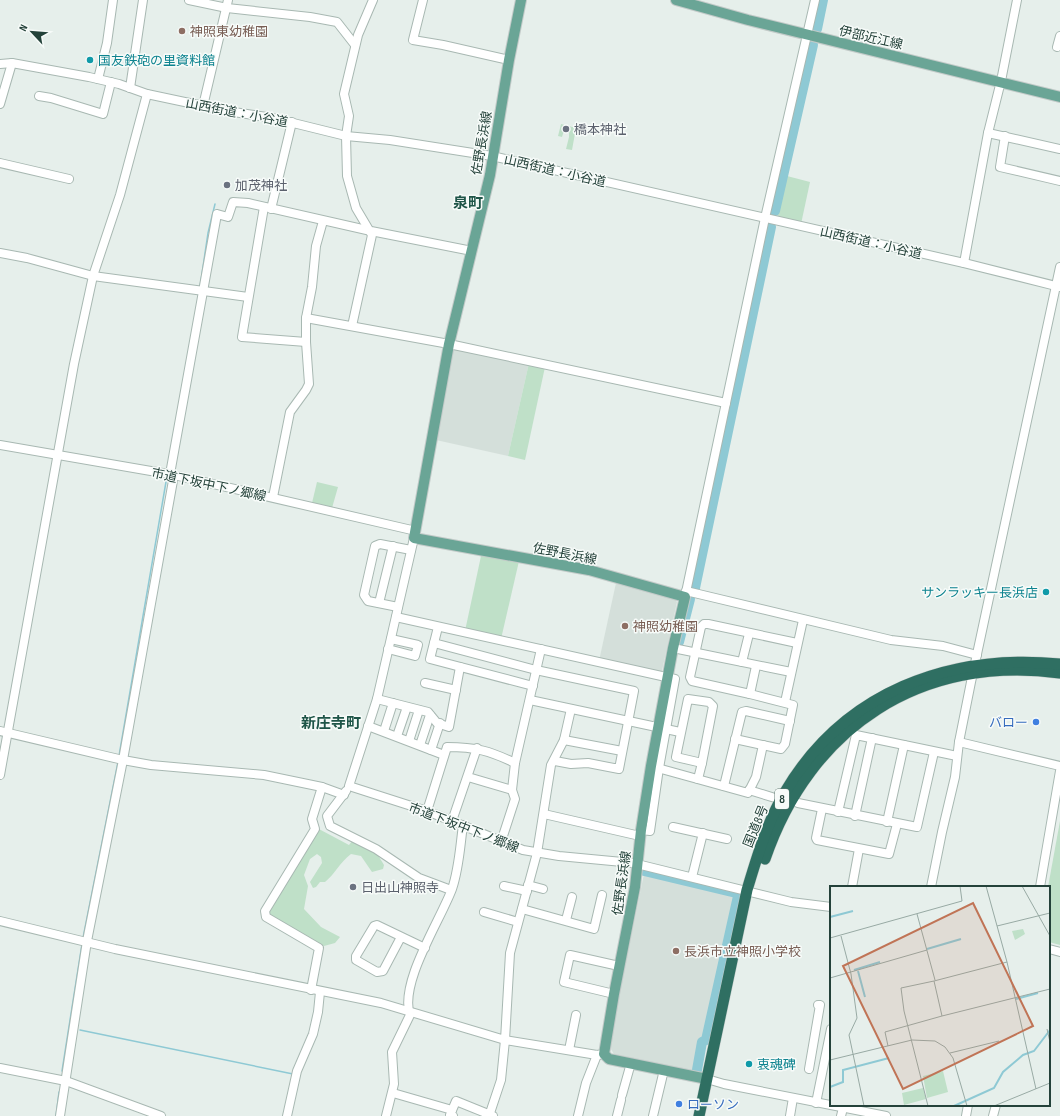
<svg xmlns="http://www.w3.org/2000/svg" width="1060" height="1116" viewBox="0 0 1060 1116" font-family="'Sofia Sans Condensed','Noto Sans JP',sans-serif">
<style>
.built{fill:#d4dfda}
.green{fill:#bfe0c8}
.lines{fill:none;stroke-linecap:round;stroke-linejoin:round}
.stream{stroke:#8ec9d4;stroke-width:1.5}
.river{stroke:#8ec9d4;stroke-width:10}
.minor-casing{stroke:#a8b8b2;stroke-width:10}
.major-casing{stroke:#c2cac8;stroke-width:12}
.highway-casing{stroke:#c2cac8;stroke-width:12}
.minor{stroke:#fff;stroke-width:8}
.major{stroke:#6aa596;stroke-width:10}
.highway{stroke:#2f6f62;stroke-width:11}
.education-dot{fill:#8d6e63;stroke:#f7fbf9;stroke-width:1.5}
.culture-dot{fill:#0f9aa8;stroke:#f7fbf9;stroke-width:1.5}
.worship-dot{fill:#6b7280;stroke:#f7fbf9;stroke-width:1.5}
.shop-dot{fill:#3f7fe0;stroke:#f7fbf9;stroke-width:1.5}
.labels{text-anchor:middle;stroke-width:3;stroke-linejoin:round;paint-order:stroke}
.shield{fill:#f7fbf9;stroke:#637a73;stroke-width:1}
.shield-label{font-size:12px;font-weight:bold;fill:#24423a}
.education-label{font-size:13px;fill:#785e54;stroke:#f7fbf9;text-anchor:start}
.street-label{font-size:13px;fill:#24423a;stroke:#f7fbf9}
.culture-label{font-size:13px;fill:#0d838f;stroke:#f7fbf9;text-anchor:start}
.worship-label{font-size:13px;fill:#5b616d;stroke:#f7fbf9;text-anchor:start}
.shop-label{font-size:13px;fill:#366cbe;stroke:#f7fbf9;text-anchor:end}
.quarter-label{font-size:15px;font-weight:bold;fill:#1f5548;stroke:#f7fbf9}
.inset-river{fill:none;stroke:#8ec9d4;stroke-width:2}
.inset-road{fill:none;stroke:#98aaa4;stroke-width:1}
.view{fill:#c07456;fill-opacity:0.15;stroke:#c07456;stroke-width:2}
.inset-edge{fill:none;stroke:#24423a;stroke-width:2}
</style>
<rect width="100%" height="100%" fill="#e6efeb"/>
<!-- built -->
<g class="built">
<polygon points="452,347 529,363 508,456 436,440"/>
<polygon points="616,583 674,598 677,602 661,675 599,661"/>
<polygon points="644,874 735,894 736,897 716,986 719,987 708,1036 705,1036 701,1042 695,1071 614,1054 609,1046"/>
</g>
<!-- green -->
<g class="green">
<polygon points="561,124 576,128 572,150 566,149 569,137 569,128 565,127 562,137 558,136"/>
<polygon points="787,176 810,182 801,224 777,218"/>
<polygon points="529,363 545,367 525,460 508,456"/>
<polygon points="317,482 338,487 332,508 312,503"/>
<polygon points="481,556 519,561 501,639 465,631"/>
<polygon points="1060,821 1060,945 1049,942 1048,887"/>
<path d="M317 828 349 845 353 840 376 852 384 865 383 869 372 872 361 856 351 854C340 862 335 874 325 882H320L316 887 313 888 310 882 322 863 321 857 317 854 310 859 304 875 308 886 304 909 321 927 340 937 335 943 324 946 268 916 267 911Z"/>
</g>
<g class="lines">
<!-- stream -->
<g class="stream">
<polyline points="200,287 208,233 215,204"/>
<polyline points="119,756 167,476"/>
<polyline points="83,938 118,762"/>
<polyline points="80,1030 293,1074"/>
<polyline points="62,1071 82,944"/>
<polyline points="56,1116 59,1092"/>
</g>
<!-- river -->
<g class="river">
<polyline points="817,29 823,0"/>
<polyline points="775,211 813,45"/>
<polyline points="695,588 771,227"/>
<polyline points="679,642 690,599"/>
<polyline points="644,871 736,893 738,896 706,1040 702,1042 697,1070"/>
</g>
<defs>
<g id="minor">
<polyline points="189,0 227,8 310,17 337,22 355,45"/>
<polyline points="423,0 413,40 443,45 509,60"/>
<polyline points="1057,47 1060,36"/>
<polyline points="0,64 12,63 89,77 119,84 147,94 227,111 273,118 346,136 390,140 492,156 964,263 1060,287"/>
<polyline points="98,79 107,43 113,0"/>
<polyline points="130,88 143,0"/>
<polyline points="39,96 51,98 103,114 111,82"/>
<polyline points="0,104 12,63"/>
<polyline points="203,106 228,0"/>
<polyline points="988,133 1060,149"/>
<polyline points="1005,136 1000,167 1060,181"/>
<polyline points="0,163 69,179"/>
<polyline points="264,207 242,337 306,342"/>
<polyline points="271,209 292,122"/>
<polyline points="0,253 27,258 93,276 248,297"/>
<polyline points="964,263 988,133 1001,81 1017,0"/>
<polyline points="306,318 449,344 726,403"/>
<polyline points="352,326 372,235 356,208 347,176 346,136 349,116 344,94 358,35 373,0"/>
<polyline points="0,445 174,475 416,531"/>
<polyline points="170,474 217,214 228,217 233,202 248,203 371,231 472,251"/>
<polyline points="273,497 290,412 306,390 309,384 306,342 306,318 312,287 316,246 323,221"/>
<polyline points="414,538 377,699 349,786 427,811 523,850 559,856 633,863 791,902 831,907"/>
<polyline points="686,591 891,640 943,646 977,655"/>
<polyline points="685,597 765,218 815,0"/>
<polyline points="379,603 393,546"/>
<polyline points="398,607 368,601 364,595 375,546 380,544 411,550"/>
<polyline points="396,617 675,679 659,768 650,831 641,830"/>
<polyline points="438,627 434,643 536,670 634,691 619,769 588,763 571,764 555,761"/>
<polyline points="434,643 430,659 533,686"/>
<polyline points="673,648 791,672"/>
<polyline points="388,649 415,656 418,645 391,639"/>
<polyline points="742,662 749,634"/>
<polyline points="425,683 456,690"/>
<polyline points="750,694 756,666"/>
<polyline points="377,699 428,712 437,723 449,727 460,667"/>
<polygon points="688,699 709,702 713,706 702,763 676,757"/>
<polyline points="530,700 680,732"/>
<polyline points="785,702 803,620"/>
<polyline points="368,726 444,755"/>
<polyline points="0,731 123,760 151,765 264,775 322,787 344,795"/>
<polyline points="384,731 393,703"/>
<polyline points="397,736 407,707"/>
<polyline points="735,739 781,749 785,744 793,705 750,694 692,681 690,677 701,627 704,624 708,624 797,643"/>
<polyline points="564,740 622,751"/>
<polyline points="409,741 419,710"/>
<polyline points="959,742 1060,766"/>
<polyline points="420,745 430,715"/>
<polyline points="431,750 440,723"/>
<polyline points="654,767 748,793 756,777 763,745"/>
<polyline points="0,775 74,364 93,276 120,195 147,94"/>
<polyline points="468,777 512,790"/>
<polyline points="698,779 702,763"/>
<polyline points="724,786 742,712 746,711 790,721"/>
<polyline points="749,790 775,798"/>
<polyline points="346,791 327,816 330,826 376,849 419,878 451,890"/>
<polyline points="798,803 917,827 934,752"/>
<polyline points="822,809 816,838 817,840 889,854 897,824"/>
<path d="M427 811 447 747C476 747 490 751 515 763"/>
<polyline points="838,812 856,735 957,756"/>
<polyline points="544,814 640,836"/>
<polyline points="855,816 872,738"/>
<polyline points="452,821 477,748"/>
<polyline points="887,822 904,745"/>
<polyline points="673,827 727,839"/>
<polyline points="501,842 515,799 512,790 515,763 541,649"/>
<polyline points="692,877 703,833"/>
<polyline points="528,885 543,889"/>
<polyline points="504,886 527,891"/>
<polyline points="852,887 859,849"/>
<polyline points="931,887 942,832 955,777 959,742 971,682 1060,267"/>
<polyline points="1040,887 1060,771"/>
<polyline points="522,909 594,929 602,895"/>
<polyline points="484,912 518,922"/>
<polyline points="566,920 572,897"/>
<polyline points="0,921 115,949 381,1003 505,1040 510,953 537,853 551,765 564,740 571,709"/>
<polyline points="401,937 383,971 377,972 356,960 356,956 374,926 377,925 425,948"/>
<polyline points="1049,949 1060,952"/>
<polyline points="311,990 319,948 266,917 265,911 315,829 312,819 322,787"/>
<polyline points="614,994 564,982 570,955 619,966"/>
<polyline points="569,1050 576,1015"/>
<polyline points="0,1068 66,1081 161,1116"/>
<polyline points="809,1069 820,1005 818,1005"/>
<polyline points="707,1079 724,1084 886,1116"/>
<polyline points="393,1093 452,1110"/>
<polyline points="622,1095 631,1063"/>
<polyline points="816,1103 831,1029"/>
<polyline points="60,1116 87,941 123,760 174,475"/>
<polyline points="287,1116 297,1071 313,1034 318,1012 320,992"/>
<path d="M386 1116 394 1084 392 1052 410 1015C399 983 440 921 452 889 459 869 460 847 463 825"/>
<polyline points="453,1116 450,1115 456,1101 493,1116"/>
<polyline points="489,1116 501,1080 505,1040 597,1055 604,1054"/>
<polyline points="578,1116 586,1083 597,1055"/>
<polyline points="617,1116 621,1100"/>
<polyline points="653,1116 664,1070"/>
<polyline points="790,1116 793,1098"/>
<polyline points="841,1116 843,1108"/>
<polyline points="966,1116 968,1105"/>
<polyline points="993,1116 996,1105"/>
</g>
<g id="major">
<polyline points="521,0 509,60 490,175 449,344 414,538 589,570 685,597 673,648 651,766 641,830 635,887 614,994 604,1054 609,1059 707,1079"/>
<polyline points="676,0 748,20 1060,97"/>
</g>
<g id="highway">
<path d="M765 859C810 727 921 654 1060 673"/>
<path d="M699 1116 747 890C757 857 767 822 785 792 844 692 949 653 1060 664"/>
</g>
</defs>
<!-- minor casing -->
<use href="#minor" class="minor-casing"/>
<!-- major casing -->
<use href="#major" class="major-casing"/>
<!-- highway casing -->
<use href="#highway" class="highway-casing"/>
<!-- minor -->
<use href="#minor" class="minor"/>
<!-- major -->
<use href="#major" class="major"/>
<!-- highway -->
<use href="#highway" class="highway"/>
</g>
<!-- markers -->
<g class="education-dot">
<circle cx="182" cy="31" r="4"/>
<circle cx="625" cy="626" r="4"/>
<circle cx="676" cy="951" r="4"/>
</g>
<g class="culture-dot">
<circle cx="90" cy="60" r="4"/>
<circle cx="1046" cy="592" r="4"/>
<circle cx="749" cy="1064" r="4"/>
</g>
<g class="worship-dot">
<circle cx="566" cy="129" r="4"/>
<circle cx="227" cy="185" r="4"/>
<circle cx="353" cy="887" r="4"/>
</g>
<g class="shop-dot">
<circle cx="1036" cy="722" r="4"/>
<circle cx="679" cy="1104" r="4"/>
</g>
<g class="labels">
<!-- shield labels -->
<rect class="shield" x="775" y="789" width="14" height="20" rx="3"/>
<g class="shield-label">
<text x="782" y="803">8</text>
</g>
<!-- education labels -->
<g class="education-label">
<text x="190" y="36">神照東幼稚園</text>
<text x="633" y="631">神照幼稚園</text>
<text x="684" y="956">長浜市立神照小学校</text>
</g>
<!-- street labels -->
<g class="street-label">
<text transform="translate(871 37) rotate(13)" y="5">伊部近江線</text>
<text transform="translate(237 112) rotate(11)" y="5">山西街道：小谷道</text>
<text transform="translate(481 143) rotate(-80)" y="5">佐野長浜線</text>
<text transform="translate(555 170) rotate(13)" y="5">山西街道：小谷道</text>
<text transform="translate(871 242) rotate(13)" y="5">山西街道：小谷道</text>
<text transform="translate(209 484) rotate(12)" y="5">市道下坂中下ノ郷線</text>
<text transform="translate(565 553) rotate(11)" y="5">佐野長浜線</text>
<text transform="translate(755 826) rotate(-68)" y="5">国道8号</text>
<text transform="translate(464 827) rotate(21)" y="5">市道下坂中下ノ郷線</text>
<text transform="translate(621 883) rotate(-82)" y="5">佐野長浜線</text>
</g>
<!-- culture labels -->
<g class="culture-label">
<text x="98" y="65">国友鉄砲の里資料館</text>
<text x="1038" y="597" text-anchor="end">サンラッキー長浜店</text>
<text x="757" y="1069">衷魂碑</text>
</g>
<!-- worship labels -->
<g class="worship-label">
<text x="574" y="134">橋本神社</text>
<text x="235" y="190">加茂神社</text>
<text x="361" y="892">日出山神照寺</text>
</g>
<!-- shop labels -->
<g class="shop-label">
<text x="1028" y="727">バロー</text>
<text x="687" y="1109" text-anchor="start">ローソン</text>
</g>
<!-- quarter labels -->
<g class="quarter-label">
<text x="468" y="208">泉町</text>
<text x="331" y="728">新庄寺町</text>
</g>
</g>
<!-- overview -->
<g transform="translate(830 886)">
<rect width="220" height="220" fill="#e6efeb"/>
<path d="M193 43 195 48 185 54 182 45ZM113 185 118 206 97 212 93 190ZM93 202 96 213 74 219 72 207Z" fill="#bfe0c8"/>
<path class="inset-river" d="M0 31 23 25M97 63 131 53M24 84 50 76M28 85 35 111M186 113 208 107M0 201 13 196V184L59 172M124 220 164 202 173 186 193 169 204 165 220 144"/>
<path class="inset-road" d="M156 0 177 76 206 203M192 0 220 50M87 28 105 94M167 40 220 27M11 50 21 88 27 132 19 149 34 220M0 52 132 15 130 0M0 92 97 64M112 130 220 103M217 143 220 156M58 160 55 146 112 130 104 95 177 76M120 167 169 155M0 174 82 154 105 155 115 161 123 172 137 220M98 220 74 125 71 102 104 95M164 220 220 197"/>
<path class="view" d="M143 17 203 140 73 203 13 80Z"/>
<rect width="220" height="220" class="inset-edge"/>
</g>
<!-- north arrow -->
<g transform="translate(32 32) rotate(296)" stroke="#f7fbf9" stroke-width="3" paint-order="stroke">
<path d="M0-3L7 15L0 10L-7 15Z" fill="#24423a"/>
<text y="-6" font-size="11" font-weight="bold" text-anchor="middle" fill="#24423a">N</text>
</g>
</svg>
